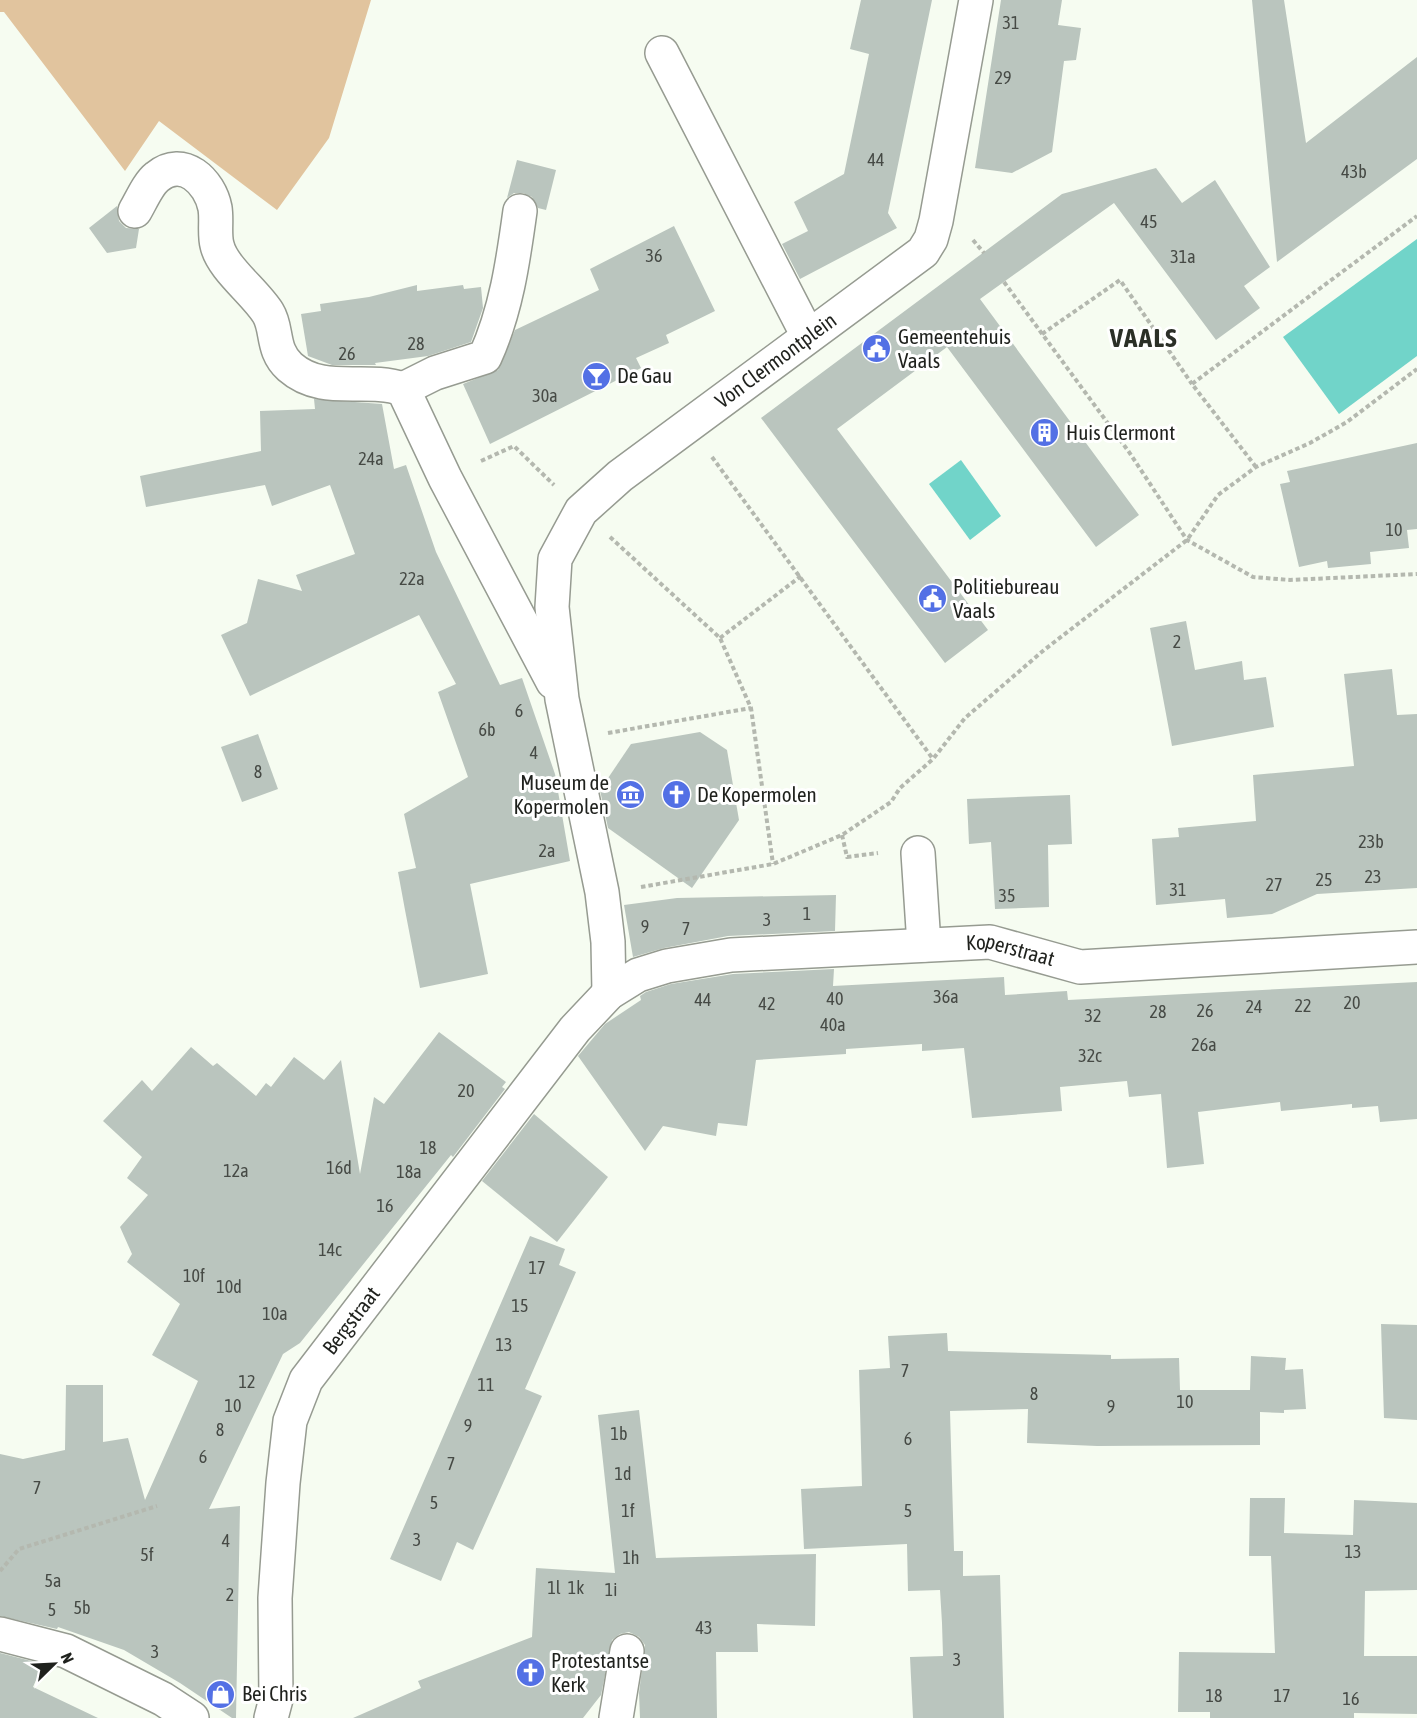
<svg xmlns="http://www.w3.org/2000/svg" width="1417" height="1718" viewBox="0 0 1417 1718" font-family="'Asap Condensed',sans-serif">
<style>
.green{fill:#e1c49e}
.water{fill:#71d4c9}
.building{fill:#bac5be}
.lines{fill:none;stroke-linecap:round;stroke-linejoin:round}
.minor-casing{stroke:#969b91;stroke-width:36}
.path{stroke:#b4b8af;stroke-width:4;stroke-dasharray:4.5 3;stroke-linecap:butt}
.minor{stroke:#fff;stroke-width:33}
.labels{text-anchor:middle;stroke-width:6;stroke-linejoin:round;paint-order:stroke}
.number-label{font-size:18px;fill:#464a45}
.poi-label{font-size:21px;fill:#1f211d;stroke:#fff;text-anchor:start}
.street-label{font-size:21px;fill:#1f211d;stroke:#fff}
.district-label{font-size:27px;font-weight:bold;letter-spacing:1.5px;fill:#2b2f27;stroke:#fff}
</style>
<rect width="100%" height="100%" fill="#f6fcf1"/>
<!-- green -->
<polygon class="green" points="0,0 371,0 329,138 277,210 159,121 125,171 4,12 0,12"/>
<!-- water -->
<g class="water">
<polygon points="1417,239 1417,356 1339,414 1283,337"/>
<polygon points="961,460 1001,516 970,540 929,484"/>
</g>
<!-- building -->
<g class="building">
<polygon points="861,0 932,0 888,213 897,228 800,279 782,244 808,231 794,202 844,174 869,54 850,49"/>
<polygon points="1001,0 1062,0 1058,25 1081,28 1076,60 1064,61 1052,152 1012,173 975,168"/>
<polygon points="1252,0 1284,0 1306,143 1417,57 1417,159 1277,262"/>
<polygon points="517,160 556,170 546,210 538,208 532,197 523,193 514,193 507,198"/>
<polygon points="1156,168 1182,203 1215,180 1270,267 1244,286 1260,308 1216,340 1114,203 980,299 1139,515 1096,547 947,347 837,429 988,630 945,663 761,418 1062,194"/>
<polygon points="117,206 119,221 126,228 139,229 136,248 107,253 89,228"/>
<polygon points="674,226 715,311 666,335 669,343 636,358 641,368 490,444 463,384 498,370 515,330 599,290 590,269"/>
<polygon points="417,285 417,291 463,285 464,289 481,287 483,308 471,342 428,356 375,363 376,365 332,365 308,356 301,314 321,311 320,304 369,297"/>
<polygon points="314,399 382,404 394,469 406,465 436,552 500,685 522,678 555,774 570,861 470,884 488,974 420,988 405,910 398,872 416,868 404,814 468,777 438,692 456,684 419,615 250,696 221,635 247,623 258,579 302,591 296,575 355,554 330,485 272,506 265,485 146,507 140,476 261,451 260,411 315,409"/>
<polygon points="1417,443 1417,529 1407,530 1409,548 1370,552 1371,564 1328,568 1327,561 1299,567 1280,484 1290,482 1287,471"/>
<polygon points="1186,621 1195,670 1242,661 1244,680 1266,677 1274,727 1172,746 1150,628"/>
<polygon points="1392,669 1397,715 1417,714 1417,888 1317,894 1272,914 1227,918 1225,899 1156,905 1152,839 1179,837 1178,828 1256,821 1253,775 1354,766 1344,674"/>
<polygon points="700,732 727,750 739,820 692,888 608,828 600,790 631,744"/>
<polygon points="258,734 278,789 242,802 221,747"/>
<polygon points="1070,795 1072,844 1048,845 1049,907 995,909 991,842 969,844 967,799"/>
<polygon points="836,895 835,931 728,936 664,948 633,957 624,905 677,898"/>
<polygon points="834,969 833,986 1004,977 1005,995 1067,991 1068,1000 1417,982 1417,1119 1380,1122 1378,1106 1352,1108 1352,1104 1281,1111 1280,1102 1198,1112 1204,1164 1167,1168 1161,1094 1129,1097 1127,1081 1060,1087 1062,1111 972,1118 964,1048 922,1051 922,1044 846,1049 846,1054 756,1060 747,1126 718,1123 716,1136 663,1126 645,1151 578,1056 605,1024 641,1000 640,996 646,992 671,984 733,974"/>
<polygon points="439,1032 506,1082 502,1087 505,1089 453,1157 451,1155 300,1343 283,1354 209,1509 240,1506 236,1718 232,1718 180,1683 124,1650 58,1627 57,1629 0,1616 0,1454 23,1459 65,1450 66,1385 103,1385 103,1442 128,1438 145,1500 198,1381 152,1355 180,1304 127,1262 132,1254 120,1227 148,1195 127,1178 142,1157 103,1121 142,1080 152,1091 191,1047 213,1066 217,1063 256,1096 266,1083 271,1087 294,1057 324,1080 341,1060 360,1174 374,1097 384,1104"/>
<polygon points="534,1114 608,1177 557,1242 482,1181"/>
<polygon points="530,1236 565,1249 559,1265 576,1272 525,1389 542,1396 473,1550 457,1542 441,1581 390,1559"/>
<polygon points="1381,1324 1417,1325 1417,1420 1384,1418"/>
<polygon points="947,1333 948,1351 1111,1355 1111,1359 1179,1358 1180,1390 1250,1390 1251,1356 1286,1358 1285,1370 1303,1369 1306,1409 1284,1410 1284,1413 1260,1412 1260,1445 1097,1446 1027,1443 1028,1409 950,1411 954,1551 963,1551 963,1576 1000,1575 1004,1718 913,1718 910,1657 943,1656 942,1623 940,1590 908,1591 907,1544 804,1549 801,1489 862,1486 859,1370 890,1368 888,1336"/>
<polygon points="639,1410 656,1558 816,1554 815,1626 757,1624 758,1652 716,1652 717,1718 640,1718 639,1693 645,1645 639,1637 629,1632 620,1634 612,1640 601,1695 583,1718 353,1718 421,1688 418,1681 532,1637 536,1568 615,1573 598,1415"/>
<polygon points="1250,1498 1285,1498 1284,1533 1353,1535 1354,1500 1417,1503 1417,1590 1365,1591 1364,1656 1417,1656 1417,1714 1354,1713 1354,1718 1210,1718 1210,1712 1178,1712 1179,1652 1275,1653 1271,1556 1249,1556"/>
<polygon points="0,1653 43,1664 33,1687 98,1718 0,1718"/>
</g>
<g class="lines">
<defs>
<g id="minor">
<polyline points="662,53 808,336"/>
<path d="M135 211C141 201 148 184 157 177 183 155 210 182 215 208 217 220 214 234 217 245 222 268 255 292 268 313 278 329 271 350 290 367 323 396 365 376 403 389L445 478 553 682"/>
<path d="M403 389 435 373 485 357C506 311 513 262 520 211"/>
<polyline points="918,853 924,945"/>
<path id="s1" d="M609 993 608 942 602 892 562 699 552 607 555 559 581 511 620 476 923 252 931 239 936 221 976 0"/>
<polyline points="0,1634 66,1651 163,1699 192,1718"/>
<path id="s2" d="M271 1718 276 1699 275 1598 283 1483 290 1421 306 1380 575 1029 609 993 638 975 667 966 731 955 990 942 1080 967 1417 947"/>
<polyline points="616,1718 627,1651"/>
</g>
</defs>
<!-- minor casing -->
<use href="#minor" class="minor-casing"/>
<!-- path -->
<g class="path">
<polyline points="973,240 984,253"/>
<polyline points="1004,282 1129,452 1187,540 1253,577 1290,580 1417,574"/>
<polyline points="1042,334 1120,280 1192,384"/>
<polyline points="712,457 933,759"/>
<polyline points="481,461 514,446 554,485"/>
<polyline points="1256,467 1192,384 1417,216"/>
<polyline points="610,537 720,638 751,708 773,864"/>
<polyline points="720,638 801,576"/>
<polyline points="608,733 751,708"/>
<polyline points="842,835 847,857 878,853"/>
<polyline points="641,887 773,864 842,835 891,802 900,788 933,759 965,718 1044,650 1187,540 1218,495 1256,467 1310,443 1347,422 1417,369"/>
<polyline points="0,1571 19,1549 157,1506"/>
</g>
<!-- minor -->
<use href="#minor" class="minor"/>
</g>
<!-- icons -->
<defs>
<symbol id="civic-disc" viewBox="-11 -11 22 22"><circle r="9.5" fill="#5370e5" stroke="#fff"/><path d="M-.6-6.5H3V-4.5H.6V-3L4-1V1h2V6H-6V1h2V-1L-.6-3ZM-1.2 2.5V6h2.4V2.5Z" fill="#fff"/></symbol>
<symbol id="bar-disc" viewBox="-11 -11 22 22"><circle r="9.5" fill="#5370e5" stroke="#fff"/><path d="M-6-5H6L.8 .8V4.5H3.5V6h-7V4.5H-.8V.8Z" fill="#fff"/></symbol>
<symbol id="building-disc" viewBox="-11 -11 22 22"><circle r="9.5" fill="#5370e5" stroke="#fff"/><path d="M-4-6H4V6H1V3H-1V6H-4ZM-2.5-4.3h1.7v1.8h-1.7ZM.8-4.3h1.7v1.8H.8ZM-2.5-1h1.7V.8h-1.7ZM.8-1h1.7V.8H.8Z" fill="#fff"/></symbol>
<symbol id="museum-disc" viewBox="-11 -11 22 22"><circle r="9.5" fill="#5370e5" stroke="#fff"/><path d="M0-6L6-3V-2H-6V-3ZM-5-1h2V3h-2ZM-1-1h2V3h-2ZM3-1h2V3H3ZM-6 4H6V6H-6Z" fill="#fff"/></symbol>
<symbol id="church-disc" viewBox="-11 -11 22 22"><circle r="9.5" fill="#5370e5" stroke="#fff"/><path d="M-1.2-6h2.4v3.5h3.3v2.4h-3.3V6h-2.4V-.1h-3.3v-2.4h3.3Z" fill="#fff"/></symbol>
<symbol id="shop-disc" viewBox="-11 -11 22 22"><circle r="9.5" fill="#5370e5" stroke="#fff"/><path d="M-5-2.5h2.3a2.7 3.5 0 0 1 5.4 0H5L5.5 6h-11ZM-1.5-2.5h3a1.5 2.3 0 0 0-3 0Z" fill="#fff"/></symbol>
</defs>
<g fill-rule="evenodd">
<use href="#civic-disc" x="860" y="332" width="33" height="33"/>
<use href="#bar-disc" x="580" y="360" width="33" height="33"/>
<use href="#building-disc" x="1028" y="416" width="33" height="33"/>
<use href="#civic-disc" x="916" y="582" width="33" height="33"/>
<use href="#museum-disc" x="614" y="778" width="33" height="33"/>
<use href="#church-disc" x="660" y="778" width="33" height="33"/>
<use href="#church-disc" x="514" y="1656" width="33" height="33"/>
<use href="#shop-disc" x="204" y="1678" width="33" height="33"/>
</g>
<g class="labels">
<!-- number labels -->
<g class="number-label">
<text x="1011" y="29">31</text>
<text x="1003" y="84">29</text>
<text x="876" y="166">44</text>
<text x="1354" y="178">43b</text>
<text x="1149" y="228">45</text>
<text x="654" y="262">36</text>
<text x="1183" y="263">31a</text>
<text x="416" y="350">28</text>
<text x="347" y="360">26</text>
<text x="545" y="402">30a</text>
<text x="371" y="465">24a</text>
<text x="1394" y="536">10</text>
<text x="412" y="585">22a</text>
<text x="1177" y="648">2</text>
<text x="519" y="717">6</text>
<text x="487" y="736">6b</text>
<text x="534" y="759">4</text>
<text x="258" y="778">8</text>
<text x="1371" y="848">23b</text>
<text x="547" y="857">2a</text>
<text x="1373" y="883">23</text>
<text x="1324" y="886">25</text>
<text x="1274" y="891">27</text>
<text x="1178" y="896">31</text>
<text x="1007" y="902">35</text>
<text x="807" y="920">1</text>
<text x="767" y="926">3</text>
<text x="645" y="933">9</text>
<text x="686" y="935">7</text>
<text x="946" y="1003">36a</text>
<text x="835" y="1005">40</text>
<text x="703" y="1006">44</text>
<text x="1352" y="1009">20</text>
<text x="767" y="1010">42</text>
<text x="1303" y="1012">22</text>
<text x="1254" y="1013">24</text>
<text x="1205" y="1017">26</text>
<text x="1158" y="1018">28</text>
<text x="1093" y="1022">32</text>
<text x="833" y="1031">40a</text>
<text x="1204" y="1051">26a</text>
<text x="1090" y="1062">32c</text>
<text x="466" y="1097">20</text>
<text x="428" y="1154">18</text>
<text x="339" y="1174">16d</text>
<text x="236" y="1177">12a</text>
<text x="409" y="1178">18a</text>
<text x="385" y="1212">16</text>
<text x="330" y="1256">14c</text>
<text x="537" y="1274">17</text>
<text x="194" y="1282">10f</text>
<text x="229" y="1293">10d</text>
<text x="520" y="1312">15</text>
<text x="275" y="1320">10a</text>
<text x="504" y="1351">13</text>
<text x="905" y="1377">7</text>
<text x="247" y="1388">12</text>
<text x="486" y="1391">11</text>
<text x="1034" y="1400">8</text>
<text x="1185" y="1408">10</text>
<text x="233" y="1412">10</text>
<text x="1111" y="1413">9</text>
<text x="468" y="1432">9</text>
<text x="220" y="1436">8</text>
<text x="619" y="1440">1b</text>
<text x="908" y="1445">6</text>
<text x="203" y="1463">6</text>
<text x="451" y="1470">7</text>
<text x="623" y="1480">1d</text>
<text x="37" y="1494">7</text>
<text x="434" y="1509">5</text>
<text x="628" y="1517">1f</text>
<text x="908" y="1517">5</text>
<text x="417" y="1546">3</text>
<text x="226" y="1547">4</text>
<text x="1353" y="1558">13</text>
<text x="147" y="1561">5f</text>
<text x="631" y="1564">1h</text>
<text x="53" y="1587">5a</text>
<text x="554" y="1594">1l</text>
<text x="576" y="1594">1k</text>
<text x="611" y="1596">1i</text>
<text x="230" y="1601">2</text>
<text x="82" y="1614">5b</text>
<text x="52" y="1616">5</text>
<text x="704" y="1634">43</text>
<text x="155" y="1658">3</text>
<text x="957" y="1666">3</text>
<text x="1214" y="1702">18</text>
<text x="1282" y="1702">17</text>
<text x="1351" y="1705">16</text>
</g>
<!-- poi labels -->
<g class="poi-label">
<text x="898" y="344">Gemeentehuis<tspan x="898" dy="24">Vaals</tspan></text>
<text x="617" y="383">De Gau</text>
<text x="1066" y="440">Huis Clermont</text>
<text x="953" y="594">Politiebureau<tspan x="953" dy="24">Vaals</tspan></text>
<text x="609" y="790" text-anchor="end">Museum de<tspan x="609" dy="24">Kopermolen</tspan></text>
<text x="697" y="802">De Kopermolen</text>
<text x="551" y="1668">Protestantse<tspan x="551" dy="24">Kerk</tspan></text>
<text x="242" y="1701">Bei Chris</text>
</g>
<!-- street labels -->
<g class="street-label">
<text dy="7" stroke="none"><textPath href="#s1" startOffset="740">Von Clermontplein</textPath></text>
<text dy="7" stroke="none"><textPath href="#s2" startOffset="1244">Koperstraat</textPath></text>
<text dy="7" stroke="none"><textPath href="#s2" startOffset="417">Bergstraat</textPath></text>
</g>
<!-- district labels -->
<g class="district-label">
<text x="1144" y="347">VAALS</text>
</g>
</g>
<!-- north arrow -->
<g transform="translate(54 1664) rotate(66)" stroke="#ffffff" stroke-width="4.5" paint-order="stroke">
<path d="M0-4.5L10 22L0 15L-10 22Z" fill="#1f211d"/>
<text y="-9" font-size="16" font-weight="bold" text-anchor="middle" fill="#1f211d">N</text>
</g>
</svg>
